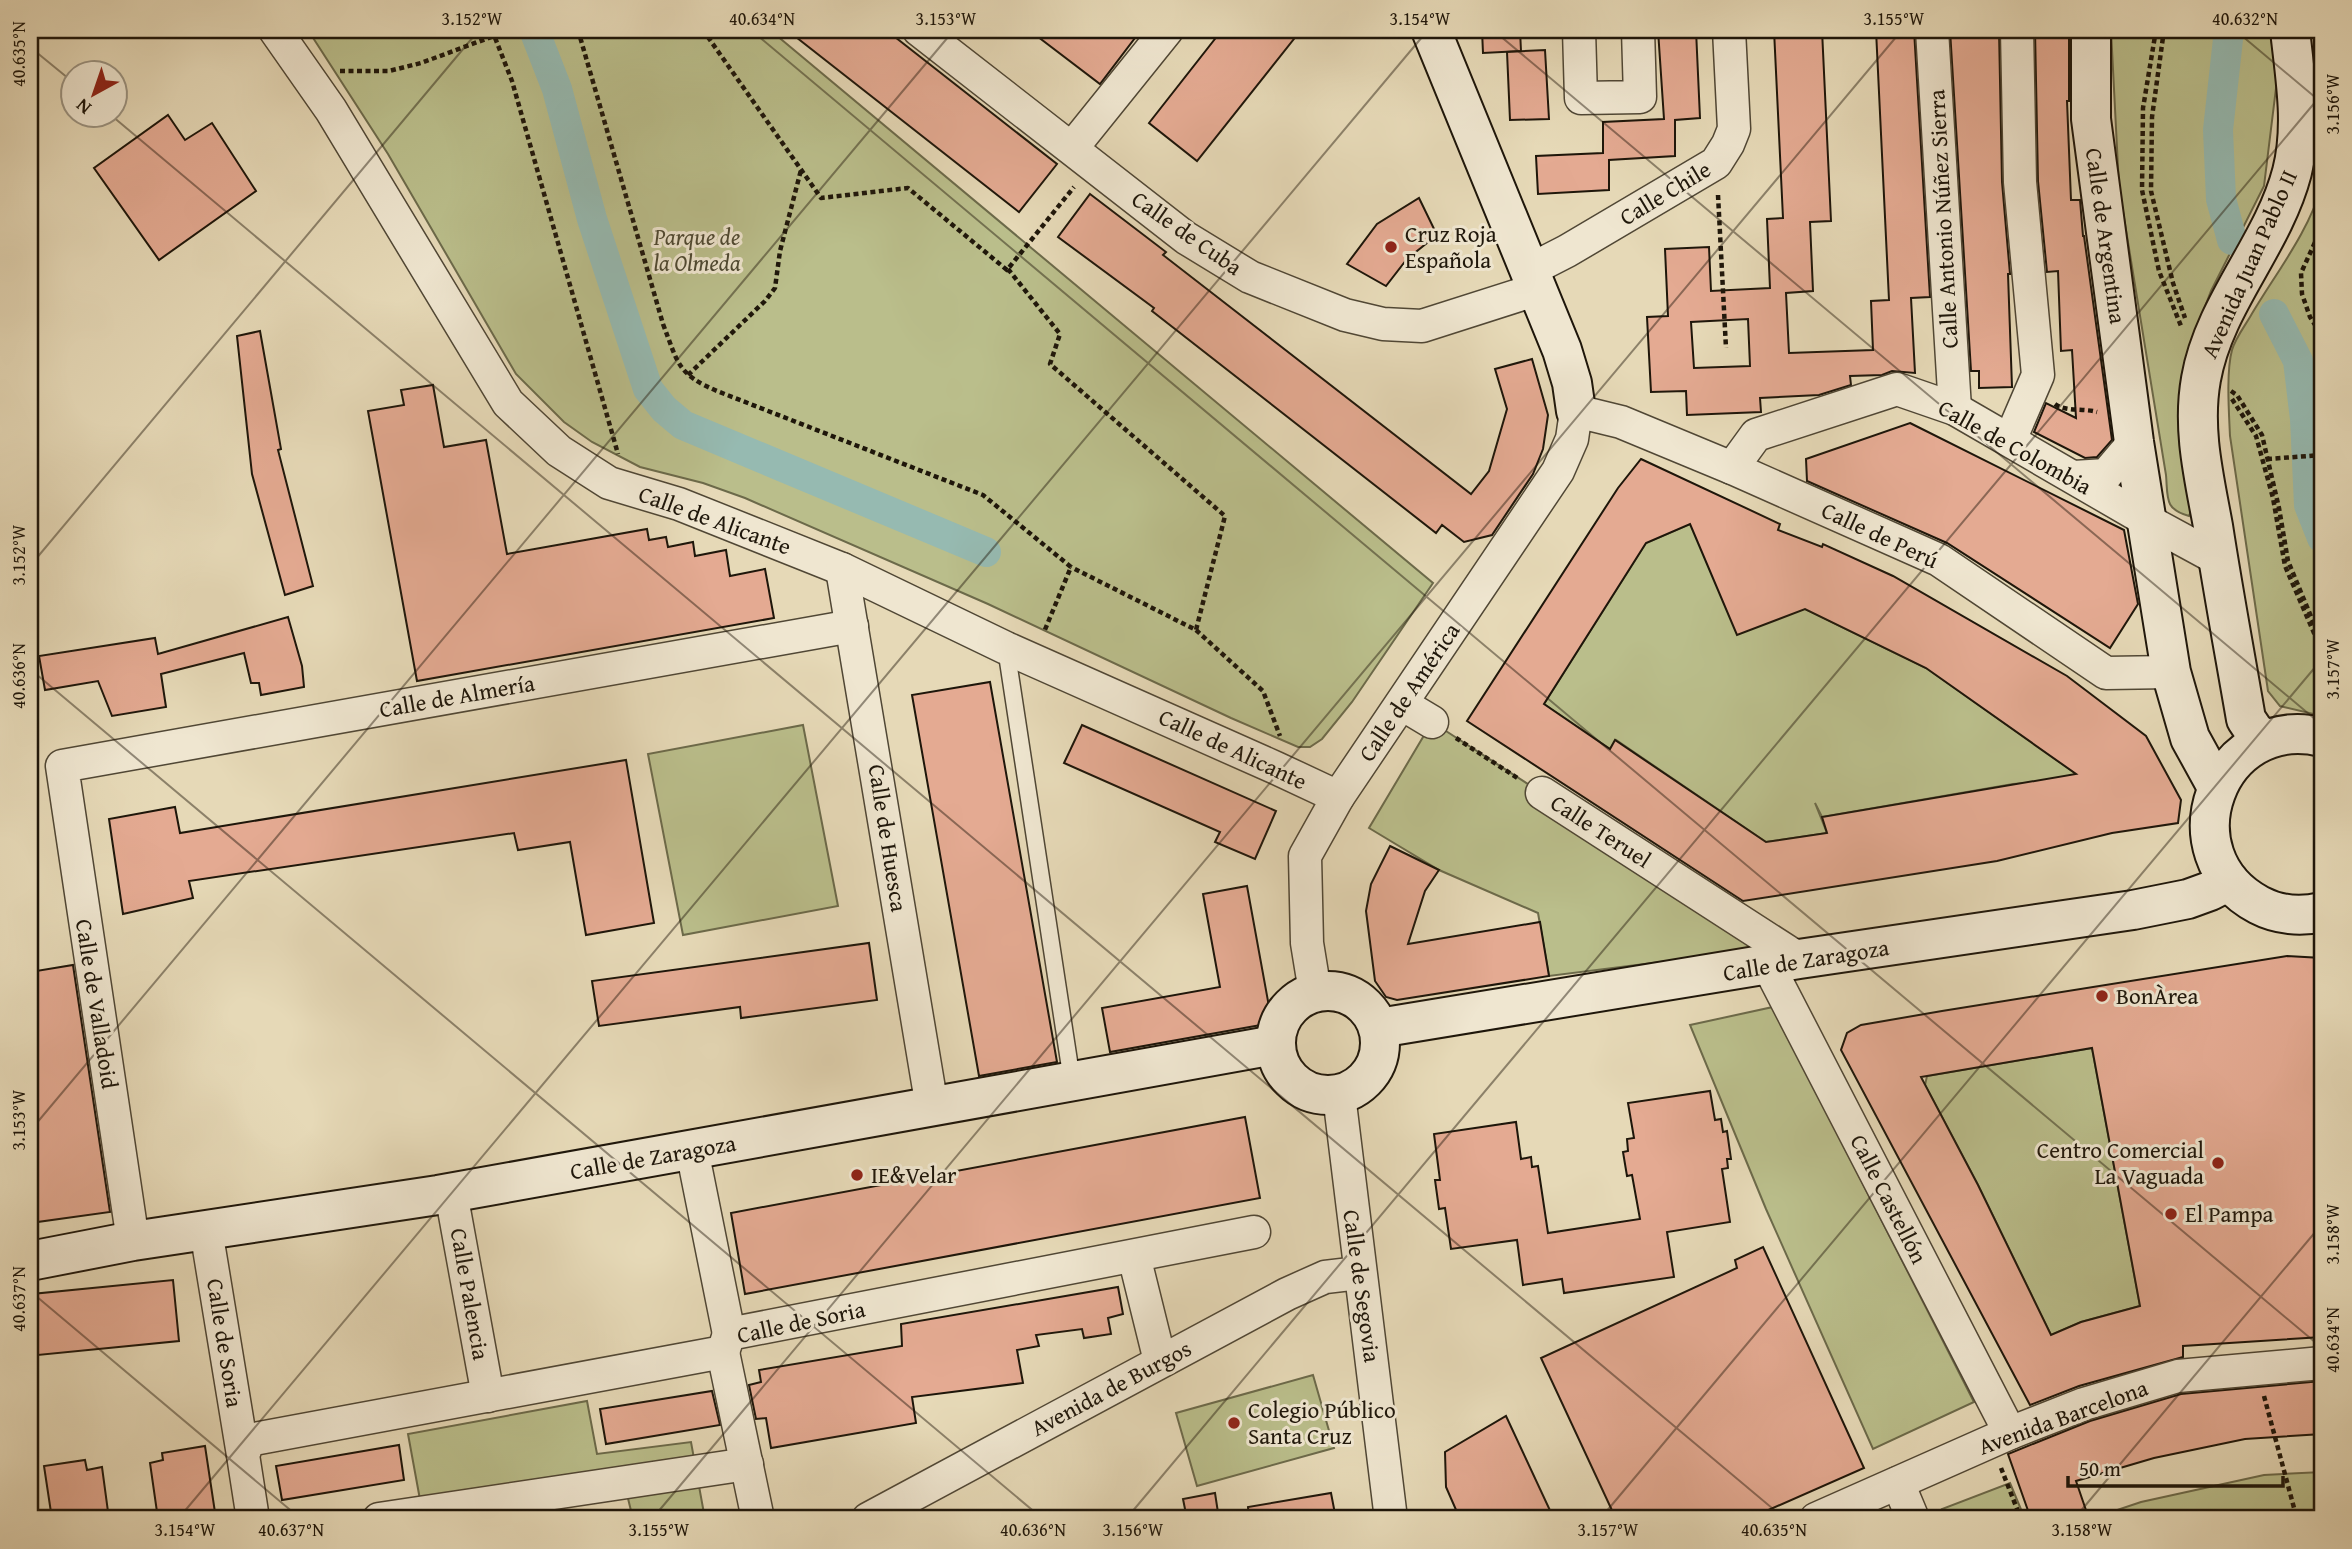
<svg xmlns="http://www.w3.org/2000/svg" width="2352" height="1549" viewBox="0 0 2352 1549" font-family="'Gentium Book Plus',serif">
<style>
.green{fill:#babe8b;stroke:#6c6a4a;stroke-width:2}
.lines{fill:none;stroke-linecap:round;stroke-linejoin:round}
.canal{stroke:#96bab1;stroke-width:30}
.building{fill:#e4aa92;stroke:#1e160a;stroke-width:2;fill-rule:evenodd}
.lane-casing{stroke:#504735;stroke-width:19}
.street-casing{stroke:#504735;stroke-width:35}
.secondary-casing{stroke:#1e160a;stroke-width:42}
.path{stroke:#1e160a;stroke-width:4.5;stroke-dasharray:5 3.5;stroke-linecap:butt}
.lane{stroke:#efe6d0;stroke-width:16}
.street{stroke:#efe6d0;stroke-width:32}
.secondary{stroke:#efe6d0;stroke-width:38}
.ticks{fill:none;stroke:#1e160a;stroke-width:2;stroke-opacity:0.45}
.poi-dot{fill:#8f2418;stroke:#efe6d0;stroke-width:2.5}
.labels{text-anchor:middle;stroke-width:6;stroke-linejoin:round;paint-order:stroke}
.street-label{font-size:23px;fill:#1e160a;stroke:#efe6d0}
.poi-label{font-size:23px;fill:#1e160a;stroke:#efe6d0;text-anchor:start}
.park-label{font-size:23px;font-style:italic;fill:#4d4831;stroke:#efe6d0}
.neatline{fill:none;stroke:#1e160a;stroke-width:2.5}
.ticks-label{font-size:18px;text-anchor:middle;fill:#1e160a}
</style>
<rect width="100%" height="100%" fill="#e6d9b7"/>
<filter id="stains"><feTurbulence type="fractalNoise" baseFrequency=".00286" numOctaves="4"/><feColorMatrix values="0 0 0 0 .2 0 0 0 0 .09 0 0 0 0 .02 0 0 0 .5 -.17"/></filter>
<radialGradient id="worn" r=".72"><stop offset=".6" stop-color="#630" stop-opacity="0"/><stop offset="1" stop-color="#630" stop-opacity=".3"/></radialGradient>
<!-- green -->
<g class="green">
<polygon points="308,30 770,30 1433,583 1352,702 1322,739 1310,747 1298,747 1231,718 988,604 745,498 703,483 640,467 592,442 564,422 516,374 388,154"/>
<path d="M2111 30H2270L2277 80 2264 186 2211 291 2192 341 2193 506 2189 516C2164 509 2168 498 2166 475L2119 187Z"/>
<path d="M2322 185V716L2280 706 2268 691 2230 436C2229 413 2226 372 2232 350 2235 339 2244 327 2250 317 2275 274 2308 234 2322 185Z"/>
<polygon points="1690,524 1805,609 1926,668 2108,796 2074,780 2013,784 1822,817 1815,803 1827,833 1766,842 1616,740 1610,749 1544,704 1646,543"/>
<polygon points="1432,722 1780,947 1549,976 1538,913 1439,870 1369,828"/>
<polygon points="803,725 838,906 683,935 648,754"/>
<polygon points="1773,1007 1974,1402 1873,1449 1766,1209 1690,1025"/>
<polygon points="2092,1048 2140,1306 2081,1322 2051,1335 1978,1185 1925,1085 1927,1076"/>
<polygon points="1313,1375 1334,1448 1197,1486 1176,1413"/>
<polygon points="587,1401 597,1454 691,1442 705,1519 633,1519 624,1482 423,1516 408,1434"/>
<polygon points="2322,1472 2322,1519 2107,1519 2105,1514 2141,1502 2264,1475"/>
<polygon points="2010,1483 2025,1519 1946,1519 1942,1509"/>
</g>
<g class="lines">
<!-- canal -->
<g class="canal">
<polyline points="534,30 557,89 592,219 648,389 664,409 683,425 986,552"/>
<polyline points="2229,30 2218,130 2221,199 2232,240"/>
<polyline points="2274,314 2298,361 2305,419 2309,505 2322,538"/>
</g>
</g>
<!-- building -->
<g class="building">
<polygon points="787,30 886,30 1057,164 1019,212"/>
<polygon points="1029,30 1141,30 1100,84"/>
<polygon points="1222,30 1301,30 1197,161 1149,123"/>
<polygon points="1482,30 1520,30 1521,51 1483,53"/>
<polygon points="1658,30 1696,30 1700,118 1675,120 1675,156 1609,160 1609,190 1538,194 1536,156 1603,153 1603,122 1664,119"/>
<path d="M1774 30H1822L1831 221 1810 222 1813 291 1786 293 1789 353 1873 350 1871 301 1889 300 1876 30H1914L1930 297 1911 298 1915 373 1892 371 1882 375 1850 376 1851 385 1819 395 1760 398 1761 412 1687 415 1686 391 1651 392 1647 317 1668 316 1665 249 1709 247 1711 291 1770 288 1767 219 1783 218ZM1748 319 1750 366 1694 368 1691 322Z"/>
<polygon points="1950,30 1999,30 2002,182 2010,274 2008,274 2012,387 1979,388 1979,371 1971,371"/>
<polygon points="2035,30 2065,30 2065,32 2069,32 2069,101 2067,101 2071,200 2080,200 2083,236 2084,236 2112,440 2097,457 2085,458 2034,432 2046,403 2076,418 2072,350 2061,351 2058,271 2047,272 2038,181"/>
<polygon points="1545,50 1549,119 1510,120 1507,52"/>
<polygon points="168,115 185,140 212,123 256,191 159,260 94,168"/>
<polygon points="1090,194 1166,252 1163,255 1471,494 1489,471 1507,409 1495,369 1532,359 1548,415 1543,449 1533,474 1492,535 1464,542 1442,525 1436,533 1152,311 1154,308 1058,237"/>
<polygon points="1419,198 1437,235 1407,259 1386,286 1347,264 1377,224"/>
<polygon points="260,331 281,449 278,450 313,586 285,595 252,474 237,336"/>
<polygon points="433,385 444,447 486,440 507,554 647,529 649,540 666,537 668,547 693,542 695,556 726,550 730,576 765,569 774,618 417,681 368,411 404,405 401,390"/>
<polygon points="1910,423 2124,530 2138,604 2110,648 1947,543 1807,481 1806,459"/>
<path d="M1641 459 1780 524 1778 530 1822 547 1823 544 1893 576 2067 676 2146 736 2181 800 2178 823 2112 833 1997 861 1743 901 1467 721 1618 488ZM1690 524 1737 635 1805 609 1926 668 2076 774 1822 817 1827 833 1766 842 1615 740 1610 749 1544 704 1646 543Z"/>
<polygon points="288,617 302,666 304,687 261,695 259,683 251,683 244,653 161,674 166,707 112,716 98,681 45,690 39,656 155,638 158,654"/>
<polygon points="990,682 1057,1062 979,1076 912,695"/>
<polygon points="1082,725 1276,811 1255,859 1215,842 1220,832 1064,763"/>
<polygon points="626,760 654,923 586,935 570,842 518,850 514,833 189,881 193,898 123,914 109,819 175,807 180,833"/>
<polygon points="1390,846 1439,870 1425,891 1408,944 1540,922 1549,976 1397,1000 1386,997 1375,981 1366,911 1371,884"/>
<polygon points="1247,886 1272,1023 1110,1052 1102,1008 1220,987 1203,894"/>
<polygon points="869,943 877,1000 741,1018 740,1007 599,1026 592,981"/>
<path d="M2287 956 2322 958V1337L2183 1346V1357L2079 1386 2030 1405 1841 1050 1847 1033 1861 1025 1942 1011ZM2092 1048 2140 1306 2081 1322 2051 1335 1978 1185 1921 1077Z"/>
<polygon points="73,965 110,1212 30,1223 30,972"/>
<polygon points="1710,1091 1715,1120 1721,1119 1723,1132 1727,1131 1731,1159 1727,1159 1728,1168 1722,1169 1730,1222 1667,1232 1674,1277 1564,1293 1562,1279 1523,1285 1517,1240 1451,1249 1445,1208 1439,1209 1435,1180 1440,1180 1434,1134 1516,1122 1521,1159 1531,1157 1532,1167 1538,1166 1548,1233 1640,1219 1632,1175 1627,1176 1623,1152 1628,1151 1627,1139 1634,1138 1628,1103"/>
<polygon points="1245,1117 1260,1198 745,1294 731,1213"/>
<polygon points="1763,1247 1864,1468 1748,1519 1616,1519 1541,1358 1737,1268 1735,1260"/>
<polygon points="173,1280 179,1341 38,1355 32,1294"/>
<polygon points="1118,1287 1123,1314 1108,1318 1111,1334 1084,1338 1082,1329 1036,1335 1039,1346 1017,1350 1023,1383 912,1397 916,1423 771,1448 766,1418 756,1419 749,1385 761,1382 759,1370 902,1346 901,1324"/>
<polygon points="2322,1381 2322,1434 2245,1439 2154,1458 2076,1481 2089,1519 2031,1519 2008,1454 2090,1421 2181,1394"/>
<polygon points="712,1391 720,1425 606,1444 600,1409"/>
<polygon points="1506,1416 1554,1519 1460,1519 1446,1487 1445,1452"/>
<polygon points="399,1445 404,1480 282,1500 276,1466"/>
<polygon points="205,1446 216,1519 158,1519 150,1463 163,1460 162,1453"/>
<polygon points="85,1460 87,1470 102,1467 109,1519 52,1519 44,1466"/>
<polygon points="1215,1493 1219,1519 1187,1519 1183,1499"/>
<polygon points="1331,1493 1336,1519 1249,1519 1248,1507"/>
</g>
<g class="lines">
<defs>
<polyline id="lane" points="1006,648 1072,1081"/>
<g id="street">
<polyline points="275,30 331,110 508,403 559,451 609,483 679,504 842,569 1006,648 1276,768 1338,797"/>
<polyline points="919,30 1186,238 1250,277 1345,315 1383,324 1422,326 1538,289"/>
<polyline points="1579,30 1581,98 1640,97 1638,30"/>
<polyline points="1932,30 1955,409"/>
<polyline points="2297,90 2322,87"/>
<polyline points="1072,148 1167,30"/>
<polyline points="1530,270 1567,251 1716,163 1728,144 1734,129 1729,30"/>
<polyline points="2010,440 2038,375 2020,182 2017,30"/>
<polyline points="1732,468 1756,435 1897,389 1955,409 2148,521 2218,559"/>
<polyline points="2074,477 2106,475 2134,442"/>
<polyline points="842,569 932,1107"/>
<polyline points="1402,704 1432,722"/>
<polyline points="1542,793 1799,959"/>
<polyline points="1768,965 2010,1433"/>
<polyline points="1315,992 1307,943 1305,856 1338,797 1558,471 1572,439 1576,411 1621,422 1732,468 1939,560 2106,673 2171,672"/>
<polyline points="1339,1095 1391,1519"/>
<polyline points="692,1150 729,1334"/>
<polyline points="451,1193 488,1396"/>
<polyline points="206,1230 243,1455"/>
<polyline points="133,1241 62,766 852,626"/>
<polyline points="1134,1256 1160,1361"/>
<polyline points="723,1352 758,1519"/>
<polyline points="1898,1483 1913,1519"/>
<polyline points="253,1519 243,1455 249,1440 723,1352 729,1334 1254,1232"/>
<polyline points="379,1519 747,1464"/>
<polyline points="868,1519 1287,1294 1325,1277 1359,1273"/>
<polyline points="1816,1519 2010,1433 2084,1404 2178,1376 2322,1363"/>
</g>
<g id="secondary">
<polyline points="1431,30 1562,350 1572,383 1576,411"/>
<polyline points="2091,30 2091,119 2134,442 2171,672 2190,738 2217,787"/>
<path d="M2322 737C2217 712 2165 855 2259 905 2278 915 2301 917 2322 912"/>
<path d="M2265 740 2254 731 2246 719C2235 655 2223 591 2213 526 2204 477 2192 429 2201 379 2214 304 2273 245 2292 172 2304 125 2295 77 2290 30"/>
<circle cx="1328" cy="1043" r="52"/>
<polyline points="1379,1028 1799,959 2133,910 2188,899 2210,891 2229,881"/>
<polyline points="30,1261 133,1241 438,1195 1275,1045"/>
</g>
</defs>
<!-- lane casing -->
<use href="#lane" class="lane-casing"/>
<!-- street casing -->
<use href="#street" class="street-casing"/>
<!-- secondary casing -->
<use href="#secondary" class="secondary-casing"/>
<!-- path -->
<g class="path">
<polyline points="492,30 512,81 618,454"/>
<path d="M578 30 663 324C678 363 677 374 717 391L983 495 1071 567 1044 632"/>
<polyline points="703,30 821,198 908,188 1007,270 1074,187"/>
<polyline points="2156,30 2143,108 2142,190 2159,271 2181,326"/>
<polyline points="2164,30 2152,117 2151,191 2173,283 2185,318"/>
<polyline points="340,71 389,71 421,63 510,30"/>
<polyline points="1718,195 1726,348"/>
<polyline points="2322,227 2301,273 2302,294 2310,317 2322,336 2320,368 2322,404"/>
<polyline points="1008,269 1060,334 1050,364 1225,516 1196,630 1071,567"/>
<polyline points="688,375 765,301 775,288 780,251 801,170"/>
<polyline points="2231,391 2237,395 2262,435 2279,508 2288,561 2322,643"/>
<polyline points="2232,399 2256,436 2273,498 2285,566 2314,633 2322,659"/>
<path d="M2055 404C2066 412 2083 408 2097 412"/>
<polyline points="2267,459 2322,455"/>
<polyline points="1196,630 1263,691 1280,736"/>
<polyline points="1456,738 1519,779"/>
<polyline points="2264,1396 2297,1519"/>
<polyline points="2001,1468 2021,1519"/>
</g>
<!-- lane -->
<use href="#lane" class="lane"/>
<!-- street -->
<use href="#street" class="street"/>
<!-- secondary -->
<use href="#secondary" class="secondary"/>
</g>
<!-- ticks -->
<path class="ticks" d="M751 30 2322 1348M1493 30 2322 725M2235 30 2322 103M30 47 74 83M112 116 1785 1519M30 566 479 30M30 669 1043 1519M30 1131 954 30M30 1291 301 1519M178 1519 1428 30M652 1519 1902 30M1126 1519 2322 94M1600 1519 2322 659M2074 1519 2322 1224"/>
<!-- markers -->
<g class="poi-dot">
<circle cx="1391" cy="247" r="7"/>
<circle cx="2102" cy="996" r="7"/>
<circle cx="2218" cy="1163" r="7"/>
<circle cx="857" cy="1175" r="7"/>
<circle cx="2171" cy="1214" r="7"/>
<circle cx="1234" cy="1423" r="7"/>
</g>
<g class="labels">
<!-- street labels -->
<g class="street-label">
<text transform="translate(1665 193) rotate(-31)" y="8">Calle Chile</text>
<text transform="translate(1943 219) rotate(-93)" y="8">Calle Antonio Núñez Sierra</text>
<text transform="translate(1187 233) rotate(35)" y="8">Calle de Cuba</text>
<text transform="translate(2106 236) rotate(82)" y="8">Calle de Argentina</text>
<text transform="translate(2249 264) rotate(-66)" y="8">Avenida Juan Pablo II</text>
<text transform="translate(2015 447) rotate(29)" y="8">Calle de Colombia</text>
<text transform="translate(715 520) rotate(20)" y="8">Calle de Alicante</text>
<text transform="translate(1880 535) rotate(25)" y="8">Calle de Perú</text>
<text transform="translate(1409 692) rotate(-56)" y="8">Calle de América</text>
<text transform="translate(457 696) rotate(-10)" y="8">Calle de Almería</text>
<text transform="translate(1233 749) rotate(25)" y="8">Calle de Alicante</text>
<text transform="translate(1601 831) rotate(33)" y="8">Calle Teruel</text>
<text transform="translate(888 838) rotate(81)" y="8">Calle de Huesca</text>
<text transform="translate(1806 960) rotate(-9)" y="8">Calle de Zaragoza</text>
<text transform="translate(97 1004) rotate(81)" y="8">Calle de Valladoid</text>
<text transform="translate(653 1157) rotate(-10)" y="8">Calle de Zaragoza</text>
<text transform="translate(1889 1199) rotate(63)" y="8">Calle Castellón</text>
<text transform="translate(1362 1286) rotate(82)" y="8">Calle de Segovia</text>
<text transform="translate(470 1294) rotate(80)" y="8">Calle Palencia</text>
<text transform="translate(801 1322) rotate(-12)" y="8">Calle de Soria</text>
<text transform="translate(225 1343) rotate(81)" y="8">Calle de Soria</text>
<text transform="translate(1111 1388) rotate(-28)" y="8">Avenida de Burgos</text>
<text transform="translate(2063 1417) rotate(-20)" y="8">Avenida Barcelona</text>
</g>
<!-- poi labels -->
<g class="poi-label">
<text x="1405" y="242">Cruz Roja<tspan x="1405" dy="26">Española</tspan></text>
<text x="2116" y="1004">BonÀrea</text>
<text x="2204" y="1158" text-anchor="end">Centro Comercial<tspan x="2204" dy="26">La Vaguada</tspan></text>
<text x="871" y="1183">IE&amp;Velar</text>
<text x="2185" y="1222">El Pampa</text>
<text x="1248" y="1418">Colegio Público<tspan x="1248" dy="26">Santa Cruz</tspan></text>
</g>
<!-- park labels -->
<g class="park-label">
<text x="697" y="245">Parque de<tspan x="697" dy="26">la Olmeda</tspan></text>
</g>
</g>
<!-- margin -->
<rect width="2352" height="1549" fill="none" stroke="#e6d9b7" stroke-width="77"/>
<!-- north arrow -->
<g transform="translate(94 94) rotate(220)"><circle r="33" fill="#efe6d0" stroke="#9b9381" stroke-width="2"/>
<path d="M0-5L12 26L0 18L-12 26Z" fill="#8f2418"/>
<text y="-10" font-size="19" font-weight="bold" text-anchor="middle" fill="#1e160a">N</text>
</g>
<!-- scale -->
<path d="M2068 1476v10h215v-10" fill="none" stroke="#1e160a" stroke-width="3.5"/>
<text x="2079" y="1476" font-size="21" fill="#1e160a" stroke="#efe6d0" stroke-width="5" paint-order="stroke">50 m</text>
<rect x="38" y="38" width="2276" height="1472" class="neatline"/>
<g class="ticks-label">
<text x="472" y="25">3.152°W</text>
<text x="762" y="25">40.634°N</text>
<text x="946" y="25">3.153°W</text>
<text x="1420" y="25">3.154°W</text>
<text x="1894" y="25">3.155°W</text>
<text x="2245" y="25">40.632°N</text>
<text transform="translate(19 54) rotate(-90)" y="6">40.635°N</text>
<text transform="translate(2333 104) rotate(-90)" y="6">3.156°W</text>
<text transform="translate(19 555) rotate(-90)" y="6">3.152°W</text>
<text transform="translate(2333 669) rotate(-90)" y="6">3.157°W</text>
<text transform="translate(19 676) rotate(-90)" y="6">40.636°N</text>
<text transform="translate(19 1120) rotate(-90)" y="6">3.153°W</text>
<text transform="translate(2333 1234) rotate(-90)" y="6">3.158°W</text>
<text transform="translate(19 1299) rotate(-90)" y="6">40.637°N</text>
<text transform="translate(2333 1340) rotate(-90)" y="6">40.634°N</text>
<text x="185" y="1536">3.154°W</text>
<text x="291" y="1536">40.637°N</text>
<text x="659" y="1536">3.155°W</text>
<text x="1033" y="1536">40.636°N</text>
<text x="1133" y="1536">3.156°W</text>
<text x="1608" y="1536">3.157°W</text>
<text x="1774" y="1536">40.635°N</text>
<text x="2082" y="1536">3.158°W</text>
</g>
<rect width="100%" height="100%" filter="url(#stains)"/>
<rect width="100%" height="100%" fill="url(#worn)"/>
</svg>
